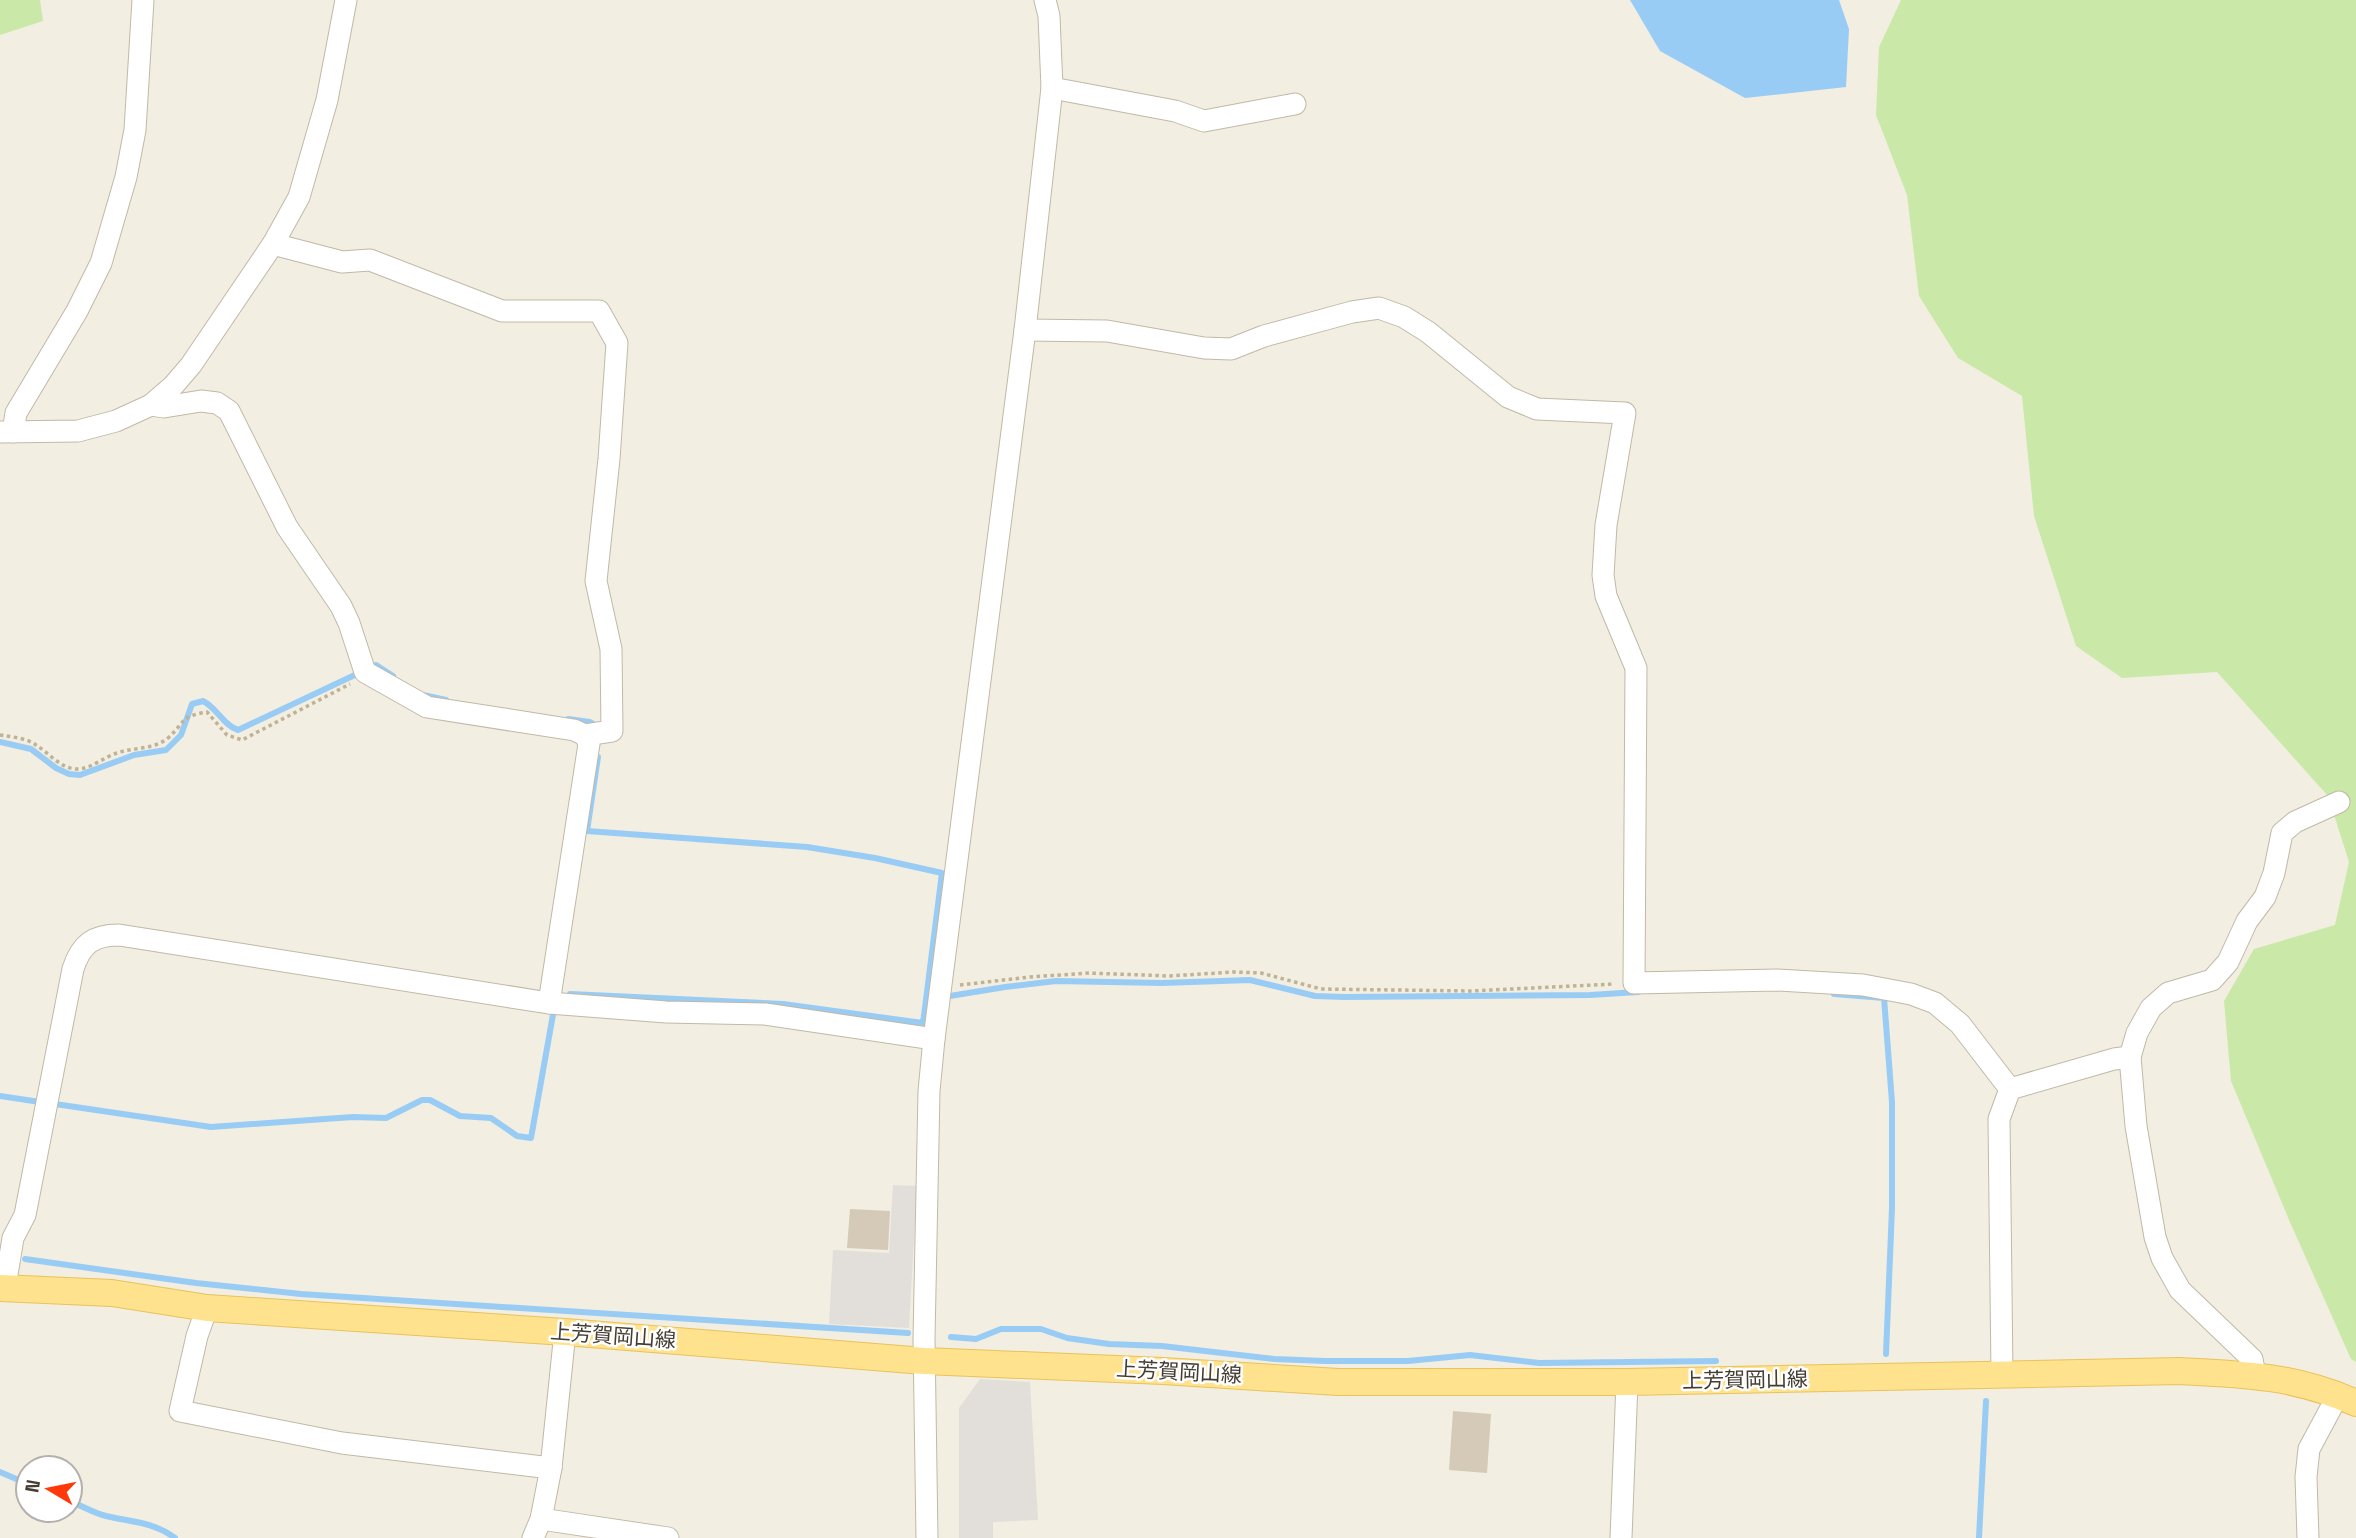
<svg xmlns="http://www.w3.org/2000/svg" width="2356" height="1538" viewBox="0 0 2356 1538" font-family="'Space Grotesk','Noto Sans JP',sans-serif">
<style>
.green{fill:#cae9a8}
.parking{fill:#e2dfdb}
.water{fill:#99ccf4}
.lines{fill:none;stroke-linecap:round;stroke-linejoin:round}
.stream{stroke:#99ccf4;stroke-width:6}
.building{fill:#d4cab7}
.minor-casing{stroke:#c1b9a7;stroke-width:23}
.major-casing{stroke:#e9c259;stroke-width:28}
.path{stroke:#c0b295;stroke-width:3.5;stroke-dasharray:3.5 3.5;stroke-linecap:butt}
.minor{stroke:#fff;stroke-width:21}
.major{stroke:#ffe28e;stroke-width:26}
.labels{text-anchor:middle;stroke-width:5;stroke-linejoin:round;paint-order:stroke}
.street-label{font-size:21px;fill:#443d32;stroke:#fff}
</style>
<rect width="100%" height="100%" fill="#f2eee2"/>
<!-- green -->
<g class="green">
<polygon points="0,0 40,0 43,21 0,35"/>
<polygon points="1901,0 2356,0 2356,1362 2351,1359 2289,1220 2231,1081 2224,1001 2254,949 2335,925 2349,862 2328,796 2217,672 2122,678 2076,646 2034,516 2022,396 1958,358 1919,296 1907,195 1876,115 1879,47"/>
</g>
<!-- parking -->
<g class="parking">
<polygon points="893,1185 917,1186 909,1328 829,1324 833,1250 889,1253"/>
<polygon points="980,1379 1030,1382 1038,1520 993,1522 993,1538 959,1538 959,1408"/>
</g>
<!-- water -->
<polygon class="water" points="1630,0 1839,0 1849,29 1846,87 1745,98 1660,51"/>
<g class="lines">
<!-- stream -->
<g class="stream">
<polyline points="423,695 446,700"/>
<polyline points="568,719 590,722 597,726"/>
<path d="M0 742 31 749 56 768 69 774 80 775 134 755 166 750 181 735 192 704 203 701C217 708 224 726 238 730L376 665 393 676"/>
<polyline points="598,757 587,831 807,847 875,858 942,873 927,992 929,992"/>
<polyline points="570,994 783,1004 923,1023 927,992"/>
<polyline points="1834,994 1884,998 1892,1102 1892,1208 1886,1354"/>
<polyline points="950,996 1005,987 1056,981 1162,983 1250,980 1315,996 1344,997 1590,995 1638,992"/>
<polyline points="0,1096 40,1102"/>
<polyline points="55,1104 211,1127 353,1117 386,1118 422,1100 430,1100 460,1116 491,1118 517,1136 531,1138 554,1009"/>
<polyline points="25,1259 196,1283 301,1294 908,1333"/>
<polyline points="951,1337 976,1339 1001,1329 1041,1329 1067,1338 1109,1344 1162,1346 1274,1359 1325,1361 1408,1361 1470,1355 1539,1363 1716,1361"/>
<polyline points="0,1472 28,1484"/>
<path d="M70 1501C82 1506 94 1513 106 1516 131 1522 154 1522 175 1538"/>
<polyline points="1979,1538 1986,1401"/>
</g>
</g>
<!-- building -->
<g class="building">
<polygon points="850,1209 890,1211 888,1250 847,1248"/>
<polygon points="1453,1411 1491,1414 1487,1473 1449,1470"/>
</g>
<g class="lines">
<defs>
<g id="minor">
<polyline points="1052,88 1175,111 1204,121 1295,104"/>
<polyline points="273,244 342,262 370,260 502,311 599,311 617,343 609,459 596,581 611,649 612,731 585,735"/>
<polyline points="1025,330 1107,331 1204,348 1231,349 1264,336 1352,312 1379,308 1404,317 1428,332 1508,397 1537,409 1625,413 1606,525 1603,575 1606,596 1636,668 1634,983 1777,980 1863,985 1911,994 1935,1003 1960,1024 2010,1089 2114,1059 2130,1057 2136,1126 2155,1237 2162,1258 2180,1290 2252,1359 2255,1375"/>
<polyline points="151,405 173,386 191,365 273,244 299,197 327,100 346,0"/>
<polyline points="0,432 78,431 116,421 151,405 164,407 201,401 217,403 229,411 287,527 341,606 349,623 365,672 427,707 574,730 585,735 589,744 549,1003"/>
<polyline points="13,432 16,413 77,311 101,263 126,177 135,130 143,0"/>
<polyline points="2130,1057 2137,1033 2151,1008 2168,993 2212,980 2228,962 2247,921 2265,897 2274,873 2282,833 2295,822 2339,802"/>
<path d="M5 1287 13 1238 25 1215 73 969C81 944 93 935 119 935L549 1003 666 1012 765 1014 934 1039"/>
<polyline points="207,1308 197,1336 180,1411 342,1443 551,1468"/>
<polyline points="2002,1375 1999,1119 2010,1089"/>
<polyline points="541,1519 668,1538"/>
<polyline points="533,1538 541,1519 551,1468 565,1332"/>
<polyline points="927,1538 924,1339 929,1091 934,1039 1025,330 1052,88 1049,16 1045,0"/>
<polyline points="1621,1538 1627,1382"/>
<polyline points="2308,1538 2306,1477 2309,1449 2338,1395"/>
</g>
<path id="major" d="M0 1288 112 1293 207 1308 565 1332 924 1361 1163 1371 1338 1382H1627L2180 1371C2244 1374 2296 1376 2356 1403"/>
</defs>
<!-- minor casing -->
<use href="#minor" class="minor-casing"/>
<!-- major casing -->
<use href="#major" class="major-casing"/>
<!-- path -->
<g class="path">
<path d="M0 735C12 737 27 738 36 745 49 753 61 769 77 769 91 769 104 757 117 753 134 747 153 750 168 738 186 722 178 717 207 712L227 735 242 740 350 684"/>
<polyline points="960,985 1030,977 1089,973 1169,976 1234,972 1261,973 1321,989 1471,991 1614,984"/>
</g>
<!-- minor -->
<use href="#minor" class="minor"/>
<!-- major -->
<use href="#major" class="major"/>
</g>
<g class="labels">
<!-- street labels -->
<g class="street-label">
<text transform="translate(613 1336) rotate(4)" y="7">上芳賀岡山線</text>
<text transform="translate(1179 1372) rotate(3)" y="7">上芳賀岡山線</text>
<text transform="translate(1745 1380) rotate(-1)" y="7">上芳賀岡山線</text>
</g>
</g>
<!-- north arrow -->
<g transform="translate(49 1489) rotate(280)"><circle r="33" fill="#ffffff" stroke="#b4b1ad" stroke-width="2"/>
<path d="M0-5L12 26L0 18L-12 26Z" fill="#ff380c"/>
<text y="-10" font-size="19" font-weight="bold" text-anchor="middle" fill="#443d32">N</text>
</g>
</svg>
